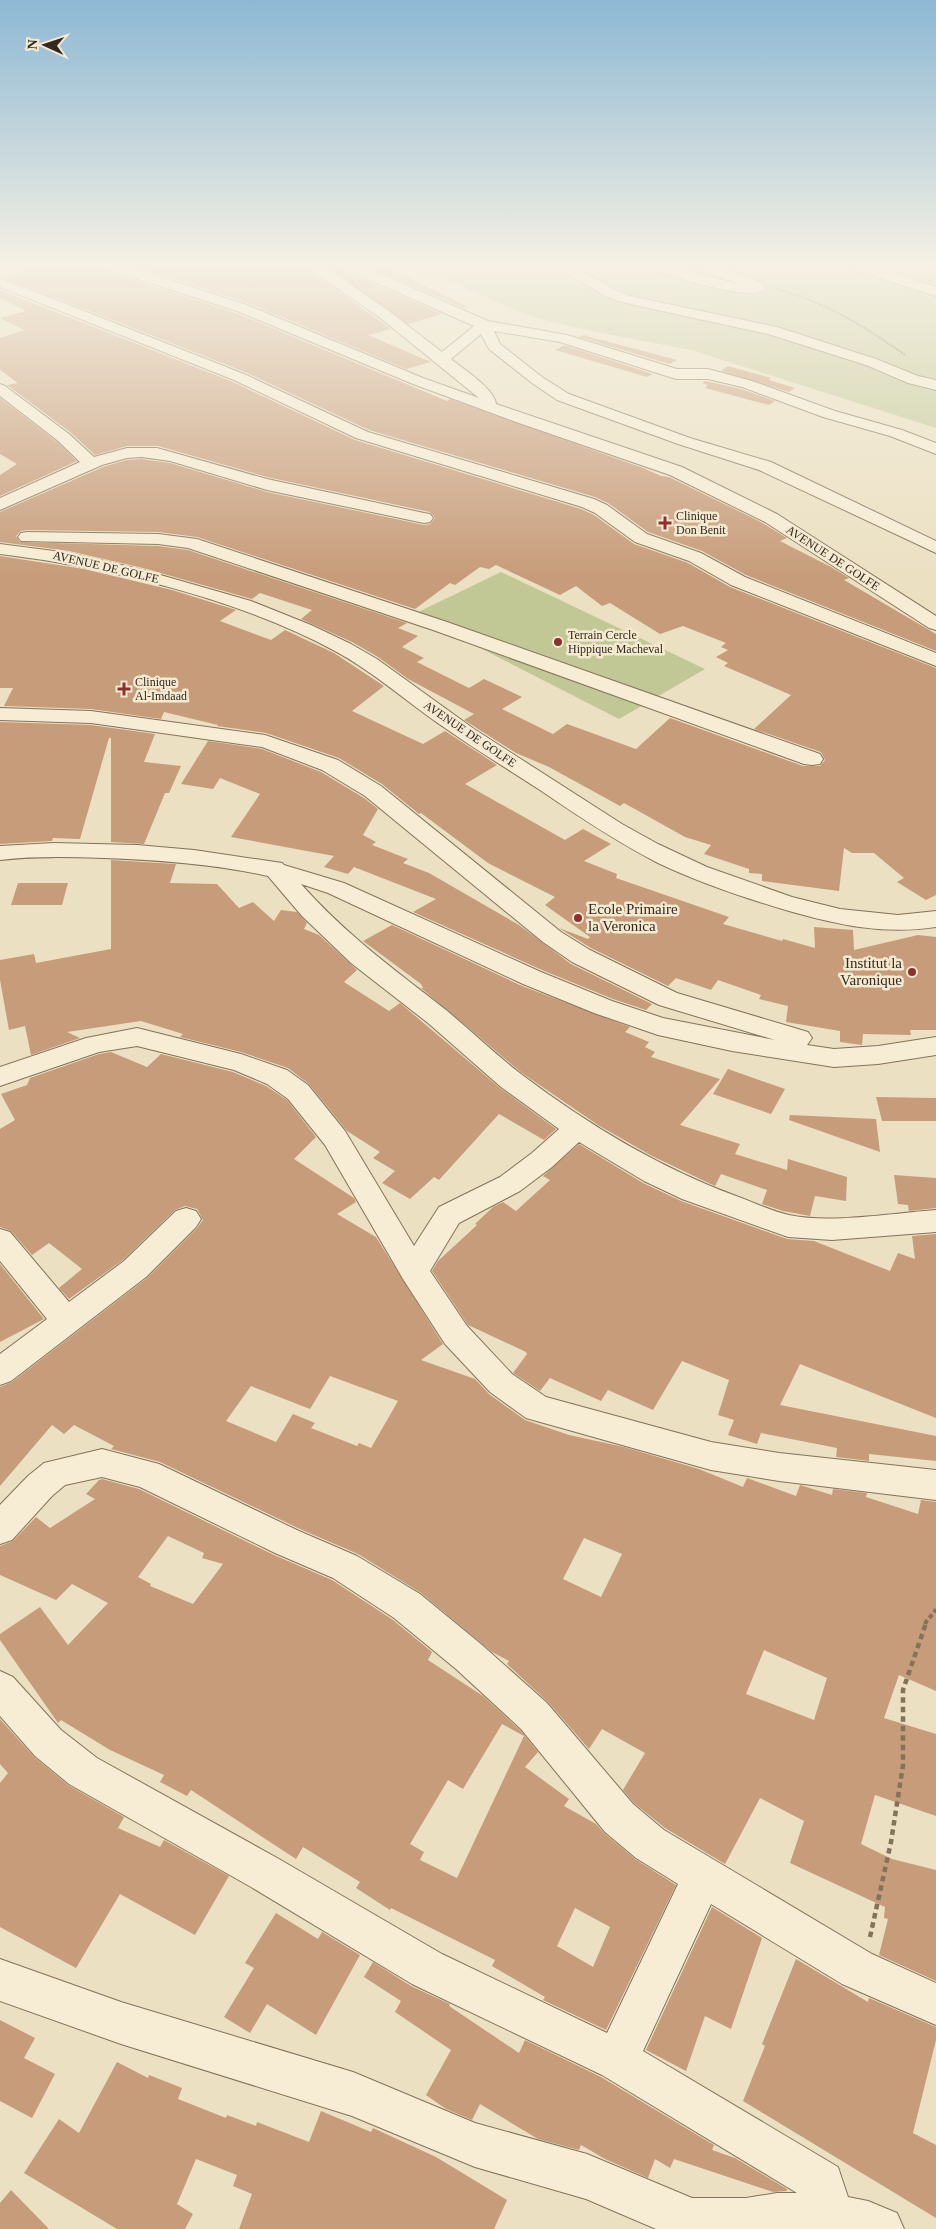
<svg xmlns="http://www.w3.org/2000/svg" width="936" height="2229" viewBox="0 0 936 2229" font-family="Georgia,serif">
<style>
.green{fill:#c1c896}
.building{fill:#c79c7a;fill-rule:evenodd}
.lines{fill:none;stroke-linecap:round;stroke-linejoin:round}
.minor-casing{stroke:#84725a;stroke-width:2}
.path-far2{stroke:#84725a;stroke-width:2;stroke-dasharray:2 1;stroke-linecap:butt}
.path-far1{stroke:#84725a;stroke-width:4;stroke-dasharray:4.5 3;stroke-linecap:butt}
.path{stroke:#84725a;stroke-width:4.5;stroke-dasharray:5.5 4;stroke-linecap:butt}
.minor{fill:#f6edd4;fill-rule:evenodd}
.poi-dot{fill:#8f302e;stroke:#f3ead1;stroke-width:2}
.labels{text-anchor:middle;stroke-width:5;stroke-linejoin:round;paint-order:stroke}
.far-poi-label{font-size:12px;fill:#34291e;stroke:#f3ead1;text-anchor:start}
.far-street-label{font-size:12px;fill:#34291e;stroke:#f3ead1}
.poi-label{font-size:15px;fill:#34291e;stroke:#f3ead1;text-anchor:start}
</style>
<rect width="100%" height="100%" fill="#ebe0c2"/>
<!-- green -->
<g class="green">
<polygon points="424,265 936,265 936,428 691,350 590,331 530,316 451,282"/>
<polygon points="501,572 705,669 619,719 414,614"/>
</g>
<!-- building -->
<g class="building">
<polygon points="41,265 100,265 103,270 236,313 447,401 450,399 643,468 661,476 669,477 759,521 787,538 780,541 831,567 849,578 844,580 936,634 936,651 746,575 702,551 648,532 608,503 595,497 369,430 245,372 5,278"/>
<polygon points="130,265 301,265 391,329 368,335 431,362 406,369 248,303"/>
<polygon points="324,265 339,265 342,270 442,314 408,324"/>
<polygon points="365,265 383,265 468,307 463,308"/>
<path d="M0 290 233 382 355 440 581 509 594 515 634 544 688 563 730 587 936 668V895L926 900 897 882 904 878 874 853H852L844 848 839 891 762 881V874L749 873V869L704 854 711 845 685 837 624 803 620 806 549 767 516 753 464 720 474 714 408 679 378 657 352 642 301 619 312 610 260 593 252 599 143 568 69 551 0 542V512L103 467 127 460 142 459 170 463 267 492 424 525 430 524 435 518 430 512 267 477 158 446H127L95 455 70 432 7 385 18 383 0 370V338L24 330 0 318 26 311 0 298ZM27 530 158 532 197 537 415 609 450 583 455 585 480 567 489 569 496 565 560 595 576 586 602 606 610 603 660 634 683 626 726 643 721 647 728 650 716 657 728 663 724 666 791 695 754 729 821 752 825 760 820 766H803L670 718 636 749 567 724 553 734 502 709 522 697 484 679 469 688 417 662 424 658 402 647 418 636 398 628 407 623 188 550 158 546 20 542 16 536 21 531Z"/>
<polygon points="583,335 677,360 669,364 579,337"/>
<polygon points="564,345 653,374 647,377 555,350"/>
<polygon points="728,366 771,378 769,380 795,388 789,392 721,371"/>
<polygon points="705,381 741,389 775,401 769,405 705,388 708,385 702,383"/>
<polygon points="0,398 56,441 77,461 0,496 0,475 17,464 0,454"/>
<polygon points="0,556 84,569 172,590 236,610 220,621 271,640 285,630 334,653 384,686 352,711 423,744 445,731 497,765 465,784 565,840 583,829 611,844 584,861 617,874 616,878 729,917 723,924 782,941 783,939 815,948 814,927 853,930 854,950 918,935 936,937 936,1030 910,1030 911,1035 863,1034 862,1045 840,1042 840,1031 786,1022 788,1006 759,999 761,995 718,980 711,990 676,978 668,986 591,948 562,930 559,928 588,939 590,937 545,905 555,897 488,863 421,813 419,814 382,784 339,758 266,733 217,726 218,725 164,712 161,719 91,709 4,706 13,688 0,688"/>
<polygon points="0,722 91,725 155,734 144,762 181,766 169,793 165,793 144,844 111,842 111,738 109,738 80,839 53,838 52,841 0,844"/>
<polygon points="208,741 262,749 321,772 364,798 378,809 363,835 376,842 372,845 408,859 403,863 429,873 519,925 571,964 652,1004 646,1010 613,999 542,970 413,912 436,899 354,867 348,874 324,867 334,856 231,837 260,794 220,778 213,789 181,784"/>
<polygon points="111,860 176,864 170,883 217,884 239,908 253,902 274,921 281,910 297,912 307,923 304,929 319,935 357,970 344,982 389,1011 400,1003 500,1088 556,1129 544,1140 499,1114 439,1180 434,1177 410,1199 382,1183 395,1171 373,1158 380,1152 347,1131 309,1084 288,1068 241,1052 180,1037 183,1034 141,1021 67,1032 80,1038 31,1055 25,1026 9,1030 0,980 0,960 34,954 36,963 111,949"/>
<polygon points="18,883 68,883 62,905 11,905"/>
<polygon points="392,925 522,986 630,1027 625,1032 649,1042 645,1047 655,1052 651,1057 720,1079 680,1125 740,1144 735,1154 787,1170 788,1159 847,1177 846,1201 815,1196 810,1216 783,1211 762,1204 767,1190 721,1174 715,1186 652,1156 598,1125 522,1073 421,988 423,988 421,984 363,941"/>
<path d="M111 1052 147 1067 161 1054 233 1072 266 1086 287 1100 316 1137 294 1159 354 1198 356 1202 337 1214 376 1237 443 1344 421 1360 475 1379 489 1394 525 1420 569 1435 624 1447 699 1469 743 1487 747 1478 796 1496 800 1485 832 1495 833 1489 867 1493 866 1497 918 1514 921 1500 936 1502V1691L899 1675 884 1718 936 1734V1816L875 1795 861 1844 892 1859 936 1870V1981L879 1955 888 1919 884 1918 885 1907 790 1863 804 1821 760 1798 725 1864 665 1828 634 1803 623 1790 645 1753 602 1729 589 1749 548 1702 507 1664 509 1661 492 1652 421 1593 358 1554 300 1529 160 1462 111 1449 114 1446 74 1425 64 1434 52 1425 0 1486V1387L12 1382 147 1278 197 1228 203 1220 197 1209 185 1206 175 1210 123 1260 69 1299 59 1288 82 1269 49 1243 32 1255 11 1231 0 1227V1129L15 1120 1 1094 27 1085 30 1078 99 1054ZM330 1376 398 1401 371 1448 359 1443 357 1446 311 1428 315 1423 293 1414 276 1442 226 1421 251 1386 310 1409ZM584 1538 622 1554 601 1597 563 1579ZM764 1650 827 1678 814 1720 746 1694Z"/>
<polygon points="728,1069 785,1089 771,1114 713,1094"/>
<polygon points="876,1097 936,1098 936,1121 882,1121"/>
<polygon points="790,1115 876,1119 880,1152 789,1120"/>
<polygon points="579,1144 643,1183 681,1201 787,1239 814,1241 890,1271 898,1253 915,1259 912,1236 936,1234 936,1418 800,1364 780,1405 936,1436 936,1461 869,1454 869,1461 836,1457 837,1448 761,1433 757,1444 728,1435 734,1420 718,1415 729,1380 682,1361 653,1410 608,1390 601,1401 550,1378 540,1391 513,1373 527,1354 526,1352 468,1325 432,1271 438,1261 477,1225 475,1224 493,1207 503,1202 516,1211 550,1180 543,1176"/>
<polygon points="894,1175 936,1178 936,1208 909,1211 908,1205 898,1204"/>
<polygon points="0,1264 44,1319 0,1342"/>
<path d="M102 1479 139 1489 274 1555 332 1580 393 1620 432 1652 428 1660 483 1696 520 1730 538 1752 525 1767 569 1799 564 1806 596 1824 604 1833 635 1859 676 1885 606 2030 543 2000 545 1997 492 1966 495 1960 391 1908 390 1910 356 1888 360 1882 303 1847 296 1859 191 1790 187 1796 160 1782 164 1775 110 1750 61 1720 58 1723 0 1640V1634L40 1607 68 1645 108 1603 72 1584 56 1600 0 1575V1546L13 1541 36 1517 50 1528 95 1499 86 1494 99 1480ZM168 1536 204 1553 202 1558 223 1564 193 1604 150 1586 151 1584 138 1577ZM502 1724 524 1736 457 1878 420 1860 424 1852 410 1844 448 1780 463 1789ZM575 1908 610 1927 593 1967 557 1946Z"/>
<polygon points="0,1719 34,1757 68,1785 124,1817 118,1828 160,1847 164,1840 229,1876 195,1935 120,1894 76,1968 0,1927 0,1783 8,1773 0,1764"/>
<polygon points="712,1907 762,1938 731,2029 705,2016 686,2071 646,2050"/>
<polygon points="276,1913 318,1939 322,1932 360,1955 316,2035 267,2004 250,2033 224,2017 254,1968 245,1963"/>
<polygon points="796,1959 868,2002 869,1998 936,2027 936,2040 913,2133 936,2145 936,2218 743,2101 765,2046 762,2044"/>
<polygon points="373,1962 411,1986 450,2004 449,2006 519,2053 525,2040 601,2077 714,2145 712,2150 735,2158 787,2189 787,2191 773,2192 674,2159 670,2168 655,2159 648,2178 605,2159 581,2145 579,2150 538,2139 480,2104 472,2120 446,2109 426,2095 451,2050 395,2012 401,2001 364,1977"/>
<polygon points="0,2020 35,2038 24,2058 55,2074 32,2118 0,2101"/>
<polygon points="117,2062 148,2078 149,2075 182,2088 178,2099 226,2118 227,2115 256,2126 257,2122 309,2142 321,2111 371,2132 373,2128 436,2157 507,2200 494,2229 239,2229 252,2194 233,2186 237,2175 196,2159 177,2204 193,2214 185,2229 117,2229 24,2173 59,2119 79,2133"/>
<polygon points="11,2190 49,2229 0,2229 0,2203"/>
</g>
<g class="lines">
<defs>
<g id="minor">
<path d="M102 265H123L247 305 423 378 479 398 379 317 303 265H320L334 273 389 311 442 352 474 326 343 268 341 265H360L488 321 567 335 677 369H708L752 381 835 411 902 430 936 443V454L890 436 823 417 742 387 708 379H676L560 342 494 331 500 344 542 377 569 394 690 438 771 462 936 541V553L759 470 678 444 557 400 532 383 489 349 481 334 451 359C463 369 495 389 496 404L682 467 777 514 936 616V630L929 628 765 522 670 475 516 422 413 384 237 311 104 268Z"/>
<polygon points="554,265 571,265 617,291 630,296 777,327 876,359 918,376 936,380 936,390 908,383 866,365 768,334 621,302 607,297"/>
<path d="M643 265H666L742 285 697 268 695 265H715L763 283 765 289C753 304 664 273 645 268Z"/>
<polygon points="848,265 869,265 936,287 936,296 850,268"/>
<polygon points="0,278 244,374 368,432 594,499 607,505 647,534 701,553 745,577 936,653 936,666 731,585 689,561 635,542 595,513 582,507 356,438 234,380 0,287"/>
<polygon points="0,384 5,386 69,434 94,457 127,448 157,448 267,479 424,513 430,514 433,518 430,522 424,523 267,490 170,461 142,457 127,458 102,465 0,510 0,498 80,462 57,440 0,396"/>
<polygon points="27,532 158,534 197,539 447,622 820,754 823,759 820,764 812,765 804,764 433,630 188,548 158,544 21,541 18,537 21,533"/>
<path d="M0 544 69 553 143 570 251 601 311 625 351 644 377 659 474 729 622 824 658 844 707 867 792 897 840 909 898 915 936 911V927C885 935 838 925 789 911 745 898 700 883 658 863 617 842 578 816 540 790 508 769 476 750 445 728 408 703 374 672 335 651 238 599 109 567 0 554Z"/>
<path d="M0 708 91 711 265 735 338 760 381 786 561 932 590 950 677 993 808 1032 812 1038 807 1045 834 1049 878 1046 936 1037V1055L878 1064 834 1067 732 1051 658 1035 594 1013 523 984 328 893 301 884C344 933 395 970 446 1010 471 1031 495 1054 521 1074 587 1124 658 1167 736 1196 753 1202 771 1211 789 1215 829 1224 894 1213 936 1210V1232L832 1240 788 1237 682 1199 644 1181 579 1142 552 1167 520 1191 459 1223 430 1271 467 1326 512 1374 546 1397 711 1442 779 1453 936 1470V1500L779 1481 711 1470 526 1418 490 1392 445 1344 403 1279 325 1145 288 1099 267 1084 234 1070 137 1046 99 1052 0 1086V1067L86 1038 137 1028 241 1054 287 1070 308 1085 345 1131 414 1246 439 1207 500 1177 532 1153 559 1129 501 1087 428 1023 351 963 302 916 268 876C214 864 159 860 104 858 69 857 35 856 0 860V846L54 843 137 845 194 850 282 863 284 865 344 883 541 972 612 1001 663 1018 775 1040 659 1005 572 962 543 942 365 796 322 770 262 747 91 723 0 720Z"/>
<polygon points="186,1208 196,1211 201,1219 196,1227 146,1277 11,1381 0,1385 0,1354 47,1319 0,1261 0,1229 10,1232 69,1302 124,1261 176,1211"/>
<polygon points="102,1449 159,1464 299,1531 357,1556 420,1594 482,1645 547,1703 633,1804 664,1830 872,1954 936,1983 936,2025 842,1984 711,1904 643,2051 838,2167 848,2197 868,2201 897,2213 904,2229 656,2229 586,2199 475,2167 352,2116 121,2044 0,2001 0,1959 121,2002 353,2072 475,2123 587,2154 692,2198 746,2198 777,2193 797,2193 602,2075 412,1984 251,1887 69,1784 35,1756 0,1716 0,1671 13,1677 61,1730 97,1758 279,1859 442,1954 607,2033 678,1884 636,1858 605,1832 521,1729 456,1669 394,1618 333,1578 275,1553 140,1487 102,1477 65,1485 52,1496 12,1540 0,1544 0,1505 28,1476 44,1463"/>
</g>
</defs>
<!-- minor casing -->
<use href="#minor" class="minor-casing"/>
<!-- path-far2 -->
<path class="path-far2" d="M776 289C823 301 866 327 905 355"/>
<!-- path-far1 -->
<path class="path-far1" d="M925 1624C928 1617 933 1616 936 1609"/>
<!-- path -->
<polyline class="path" points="870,1937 891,1842 903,1765 903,1690 926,1623"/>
<!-- minor -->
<use href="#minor" class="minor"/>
</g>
<!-- sky -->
<linearGradient id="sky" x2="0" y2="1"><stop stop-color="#8db8d4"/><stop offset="0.46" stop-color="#f6f1e4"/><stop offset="1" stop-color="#f6f1e4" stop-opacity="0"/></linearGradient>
<rect width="936" height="577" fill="url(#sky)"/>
<!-- markers -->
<g class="poi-dot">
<path d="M662.5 515.5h5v5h5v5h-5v5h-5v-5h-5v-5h5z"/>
<circle cx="558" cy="642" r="5"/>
<path d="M121.5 681.5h5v5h5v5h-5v5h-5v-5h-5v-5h5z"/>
<circle cx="578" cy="918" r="5"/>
<circle cx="912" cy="972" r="5"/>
</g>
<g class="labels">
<!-- far-poi labels -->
<g class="far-poi-label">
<text x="676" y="520">Clinique<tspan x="676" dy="14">Don Benit</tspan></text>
<text x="568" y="639">Terrain Cercle<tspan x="568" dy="14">Hippique Macheval</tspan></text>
<text x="135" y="686">Clinique<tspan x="135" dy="14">Al-Imdaad</tspan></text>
</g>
<!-- far-street labels -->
<g class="far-street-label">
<text transform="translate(833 558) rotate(33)" y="4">AVENUE DE GOLFE</text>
<text transform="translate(106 567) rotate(13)" y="4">AVENUE DE GOLFE</text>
<text transform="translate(470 734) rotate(34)" y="4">AVENUE DE GOLFE</text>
</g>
<!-- poi labels -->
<g class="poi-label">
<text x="588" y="914">Ecole Primaire<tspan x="588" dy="17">la Veronica</tspan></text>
<text x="902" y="968" text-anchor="end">Institut la<tspan x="902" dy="17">Varonique</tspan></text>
</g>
</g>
<!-- north arrow -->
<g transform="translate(45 45) rotate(273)" stroke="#f3ead1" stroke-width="4" paint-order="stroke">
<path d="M0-4L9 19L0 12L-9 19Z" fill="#34291e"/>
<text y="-8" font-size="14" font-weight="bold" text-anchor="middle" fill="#34291e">N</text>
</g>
</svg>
